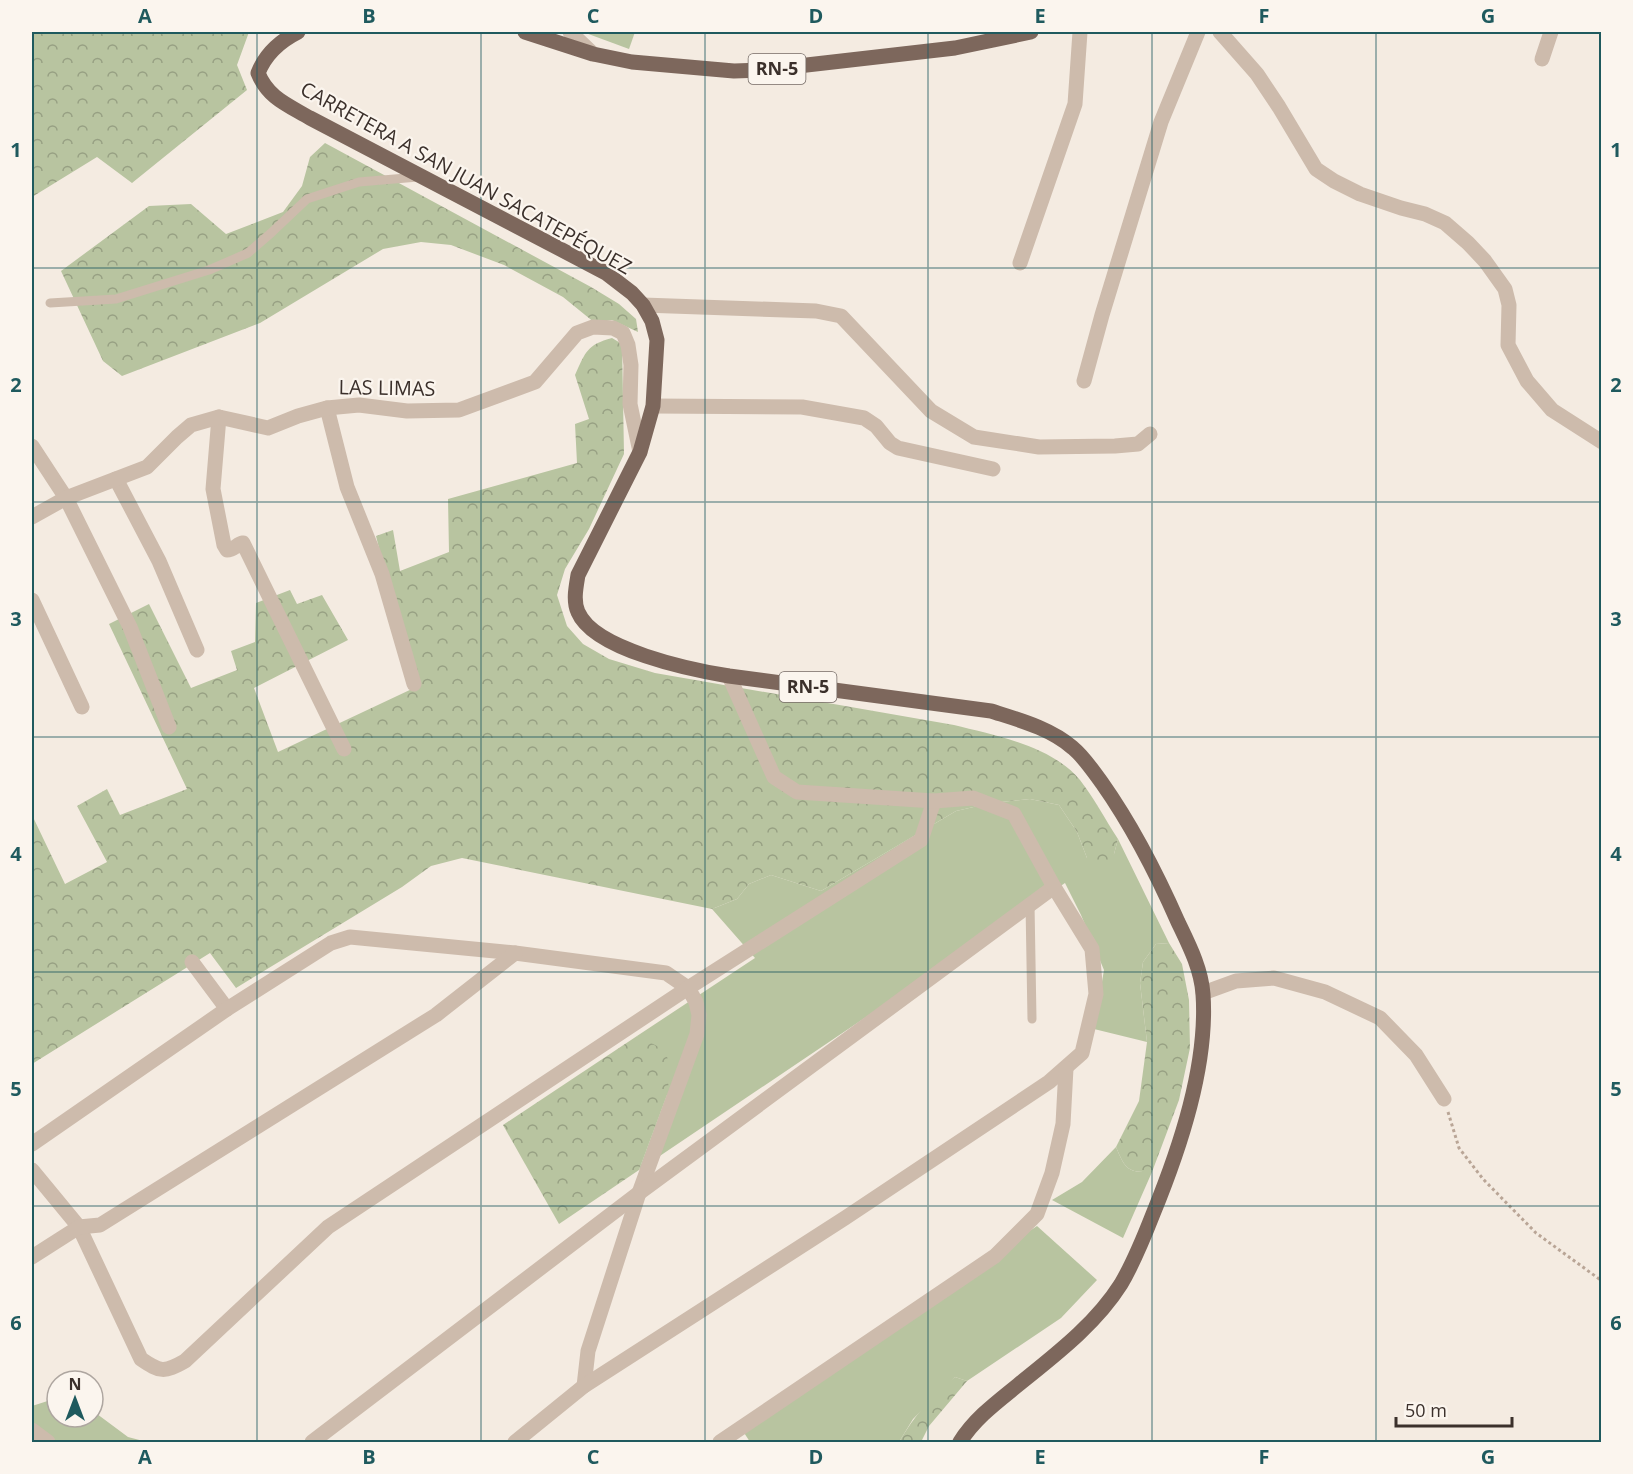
<svg xmlns="http://www.w3.org/2000/svg" width="1633" height="1474" viewBox="0 0 1633 1474" font-family="'Open Sans',sans-serif">
<style>
.grass{fill:#b8c4a0}
.forest{fill:url(#forest-crowns)}
.lines{fill:none;stroke-linecap:round;stroke-linejoin:round}
.path{stroke:#b9a596;stroke-width:3;stroke-dasharray:3 3;stroke-linecap:butt}
.lane{stroke:#cdbbac;stroke-width:9}
.street{stroke:#cdbbac;stroke-width:15}
.primary{stroke:#7d675c;stroke-width:15}
.grid{fill:none;stroke:#1f5a5e;stroke-width:1.5;stroke-opacity:0.55}
.labels{text-anchor:middle;stroke-width:4.5;stroke-linejoin:round;paint-order:stroke}
.shield{fill:#fbf5ee;stroke:#756b66;stroke-width:1.5}
.shield-label{font-size:18px;font-weight:bold;fill:#3b302b}
.street-label{font-size:20px;fill:#3b302b;stroke:#fbf5ee}
.neatline{fill:none;stroke:#1f5a5e;stroke-width:2}
.grid-label{font-size:20px;text-anchor:middle;font-weight:bold;fill:#1f5a5e}
</style>
<defs>
<pattern id="forest-crowns" width="20" height="18" patternUnits="userSpaceOnUse" patternTransform="scale(1.5)"><rect width="20" height="18" fill="#b8c4a0"/><path d="M2 6a3 3 0 1 1 6 0M12 15a3 3 0 1 1 6 0" fill="none" stroke="#97a083"/></pattern>
</defs>
<rect width="100%" height="100%" fill="#f4ebe1"/>
<!-- grass -->
<g class="grass">
<polygon points="583,32 635,32 629,49"/>
<polygon points="1030,799 1059,805 1077,832 1087,858 1114,854 1118,839 1169,943 1156,944 1143,962 1140,983 1147,1042 1094,1029 1104,970 1081,915 1065,883 639,1170 667,1095 637,1036 755,958 712,909 737,899 749,884 771,875 821,891 956,811 991,803"/>
<path d="M1116 1147C1125 1168 1127 1173 1152 1172L1123 1238 1052 1200 1082 1182Z"/>
<polygon points="1037,1226 1097,1280 1061,1318 967,1381 955,1377 913,1419 899,1442 750,1442 739,1425"/>
<polygon points="57,1398 57,1417 93,1417 93,1411 128,1437 147,1442 32,1442 32,1406"/>
</g>
<!-- forest -->
<g class="forest">
<polygon points="32,32 249,32 237,65 247,90 132,183 97,157 32,197"/>
<polygon points="325,143 591,287 619,304 636,319 638,332 612,320 595,323 563,297 504,265 451,245 421,242 383,249 260,323 122,376 103,361 61,271 149,206 191,204 226,234 283,212 302,186 310,157"/>
<path d="M612 338 622 344 624 454 589 529 565 569 557 595 567 626 583 644 609 659 655 673 954 725C994 735 1052 746 1080 780 1094 798 1105 819 1118 839L1114 854 1104 864 1087 858 1077 832 1059 805 1030 799 991 803 956 811 821 891 771 875 749 884 737 899 712 909 462 858 431 866 402 887 236 988 210 953 32 1064V815L65 884 107 862 77 806 107 789 120 815 187 789 109 624 149 604 191 688 237 670 231 651 255 642 256 603 290 590 297 604 322 595 348 640 254 688 278 752 414 688 376 536 393 530 400 571 449 552 448 499 577 463 575 424 589 419 575 375C586 351 587 345 612 338Z"/>
<path d="M1169 943 1182 964 1189 1000 1190 1048 1179 1100 1152 1172C1127 1173 1125 1168 1116 1147L1139 1101 1147 1042 1140 983 1143 962 1156 944Z"/>
<polygon points="637,1036 663,1049 671,1065 667,1095 639,1170 559,1224 503,1125"/>
<path d="M955 1377 967 1381 929 1426 921 1442H899C914 1417 931 1395 955 1377Z"/>
</g>
<g class="lines">
<!-- path -->
<polyline class="path" points="1448,1112 1459,1148 1483,1179 1536,1233 1602,1281"/>
<!-- lane -->
<g class="lane">
<polyline points="50,303 116,299 209,270 248,253 271,233 307,199 359,182 418,177"/>
<polyline points="1030,904 1032,1019"/>
</g>
<!-- street -->
<g class="street">
<polyline points="570,32 593,54"/>
<polyline points="1220,32 1257,74 1279,107 1316,169 1334,181 1360,194 1401,208 1425,214 1445,223 1468,243 1485,261 1505,289 1509,305 1508,345 1527,381 1552,410 1602,442"/>
<polyline points="1542,59 1551,32"/>
<polyline points="1020,263 1075,104 1080,32"/>
<polyline points="643,305 816,311 841,316 931,411 974,437 1039,447 1115,446 1138,444 1150,434"/>
<polyline points="1084,381 1102,315 1161,122 1198,32"/>
<polyline points="653,406 802,407 864,418 876,426 890,443 898,448 993,469"/>
<polyline points="327,408 347,487 382,574 414,684"/>
<path d="M219 417 213 489 224 545 227 550C234 550 237 544 243 543L344 749"/>
<polyline points="32,446 66,498 130,627 169,727"/>
<polyline points="116,479 159,561 197,650"/>
<polyline points="32,517 66,498 147,467 177,437 191,425 219,417 268,428 298,416 327,408 359,405 407,411 459,410 535,382 577,333 593,327 613,328 623,333 628,345 631,365 630,404 640,452"/>
<polyline points="32,600 82,707"/>
<polyline points="192,962 227,1009"/>
<polyline points="1203,993 1236,981 1274,978 1325,992 1380,1018 1416,1055 1444,1099"/>
<polyline points="32,1144 227,1009 331,943 350,937 515,953 666,973 688,988 696,1002 699,1015 697,1034 639,1193 588,1351 584,1386"/>
<path d="M32 1170 79 1227 141 1359C160 1372 164 1373 185 1361L328 1227 688 988 921 840 934 801"/>
<polyline points="32,1257 79,1227 100,1225 436,1015 515,953"/>
<polyline points="32,1430 48,1442"/>
<polyline points="312,1442 639,1193 1054,887"/>
<polyline points="515,1442 584,1386 845,1218 1049,1082 1082,1053 1096,994 1092,949 1054,887 1014,814 973,798 934,801 797,792 774,777 729,676"/>
<polyline points="720,1442 995,1256 1037,1214 1052,1173 1063,1124 1066,1068"/>
</g>
<!-- primary -->
<g class="primary">
<path d="M298 32C280 41 266 53 258 73 268 98 288 105 310 118L606 273 632 293 643 305 652 321 657 340 653 406 640 452 578 575C576 587 573 601 578 612 594 650 692 670 729 676L991 711C1019 720 1050 728 1073 748 1084 757 1093 771 1102 783 1133 827 1156 872 1178 922 1189 945 1201 968 1203 994 1208 1065 1180 1148 1153 1214 1144 1237 1134 1262 1121 1284 1095 1325 1055 1355 1018 1385 997 1402 974 1419 960 1442"/>
<polyline points="525,32 593,54 632,62 734,71 763,70 955,48 1031,32"/>
</g>
</g>
<!-- grid -->
<path class="grid" d="M257 32V1442M481 32V1442M705 32V1442M928 32V1442M1152 32V1442M1376 32V1442M32 268H1602M32 502H1602M32 737H1602M32 972H1602M32 1206H1602"/>
<g class="labels">
<!-- shield labels -->
<g class="shield">
<rect x="748.5" y="54" width="57" height="30" rx="4.5"/>
<rect x="779.5" y="672" width="57" height="30" rx="4.5"/>
</g>
<g class="shield-label">
<text x="777" y="75">RN-5</text>
<text x="808" y="693">RN-5</text>
</g>
<!-- street labels -->
<g class="street-label">
<text transform="translate(466 178) rotate(29)" y="7">CARRETERA A SAN JUAN SACATEPÉQUEZ</text>
<text transform="translate(387 388) rotate(1)" y="7">LAS LIMAS</text>
</g>
</g>
<!-- border -->
<rect width="1633" height="1474" fill="none" stroke="#fbf5ee" stroke-width="66"/>
<!-- north arrow -->
<g transform="translate(75 1399)"><circle r="28" fill="#fbf5ee" stroke="#aea6a0" stroke-width="1.5"/>
<path d="M0-4.5L10 22L0 15L-10 22Z" fill="#1f5a5e"/>
<text y="-9" font-size="16" font-weight="bold" text-anchor="middle" fill="#3b302b">N</text>
</g>
<!-- scale -->
<path d="M1396 1417v9h116v-9" fill="none" stroke="#3b302b" stroke-width="3"/>
<text x="1405" y="1417" font-size="18" fill="#3b302b" stroke="#fbf5ee" stroke-width="4.5" paint-order="stroke">50 m</text>
<rect x="33" y="33" width="1567" height="1408" class="neatline"/>
<g class="grid-label">
<text x="145" y="23">A</text>
<text x="369" y="23">B</text>
<text x="593" y="23">C</text>
<text x="816" y="23">D</text>
<text x="1040" y="23">E</text>
<text x="1264" y="23">F</text>
<text x="1488" y="23">G</text>
<text x="16" y="157">1</text>
<text x="1616" y="157">1</text>
<text x="16" y="392">2</text>
<text x="1616" y="392">2</text>
<text x="16" y="626">3</text>
<text x="1616" y="626">3</text>
<text x="16" y="861">4</text>
<text x="1616" y="861">4</text>
<text x="16" y="1096">5</text>
<text x="1616" y="1096">5</text>
<text x="16" y="1330">6</text>
<text x="1616" y="1330">6</text>
<text x="145" y="1464">A</text>
<text x="369" y="1464">B</text>
<text x="593" y="1464">C</text>
<text x="816" y="1464">D</text>
<text x="1040" y="1464">E</text>
<text x="1264" y="1464">F</text>
<text x="1488" y="1464">G</text>
</g>
</svg>
